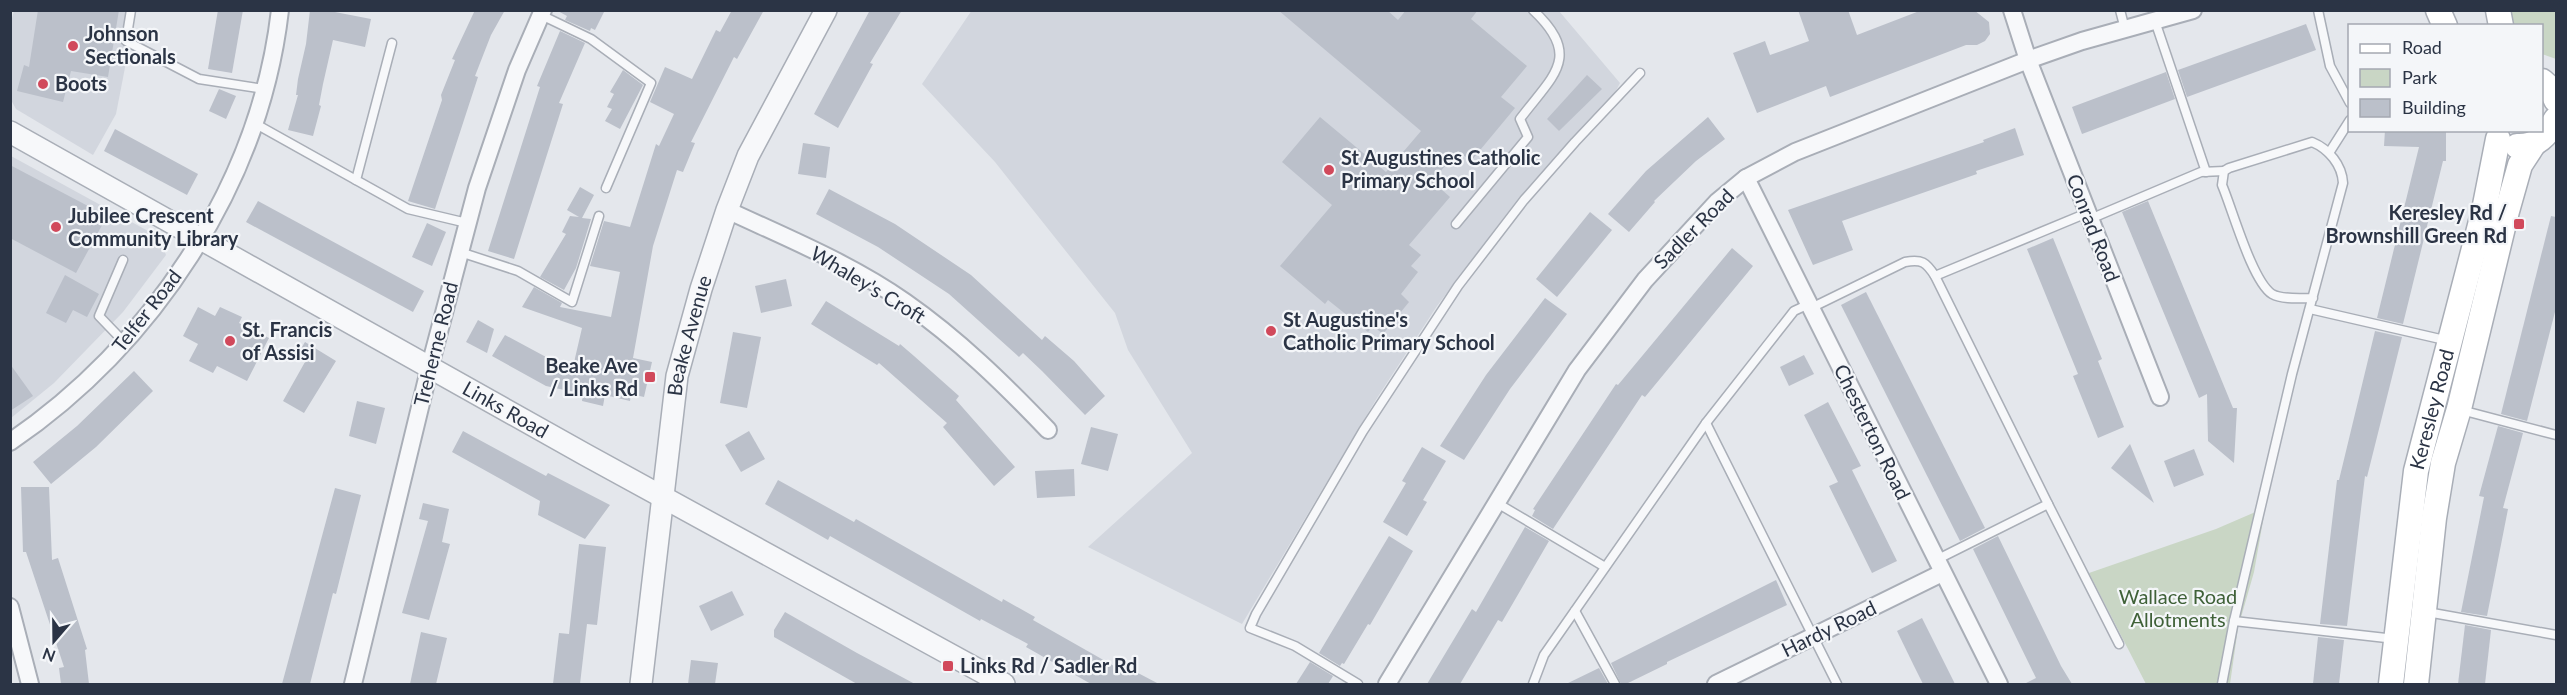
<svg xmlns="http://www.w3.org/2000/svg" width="2567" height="695" viewBox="0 0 2567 695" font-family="Lato,sans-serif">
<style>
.built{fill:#d2d6de}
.green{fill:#c9d6c5}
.building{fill:#bbc0ca}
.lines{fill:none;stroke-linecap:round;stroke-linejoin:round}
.service-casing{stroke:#a9aeb7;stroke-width:11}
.minor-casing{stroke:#a9aeb7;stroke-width:20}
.tertiary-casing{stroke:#a9aeb7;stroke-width:24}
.secondary-casing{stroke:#a9aeb7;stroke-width:27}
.service{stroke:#f7f8fa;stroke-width:8}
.minor{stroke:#f7f8fa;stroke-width:16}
.tertiary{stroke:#f7f8fa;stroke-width:21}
.secondary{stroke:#fff;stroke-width:24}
.poi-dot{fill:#d1495b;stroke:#f4f6f9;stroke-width:2}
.labels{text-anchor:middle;stroke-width:4.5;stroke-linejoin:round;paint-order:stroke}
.poi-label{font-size:20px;font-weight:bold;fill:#2b3445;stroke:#f4f6f9;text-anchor:start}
.street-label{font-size:20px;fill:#2b3445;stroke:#f4f6f9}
.park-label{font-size:20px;fill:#3f6138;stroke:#f4f6f9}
</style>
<rect width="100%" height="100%" fill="#e4e7ec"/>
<!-- built -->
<g class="built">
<polygon points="972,10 1559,11 1620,83 1609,104 1565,146 1509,211 1437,306 1377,398 1242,624 1088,547 1192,453 1128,350 1115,313 995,162 922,84"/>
<polygon points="14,11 136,11 116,114 93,155 16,109 11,100 10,25"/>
<polygon points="11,156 159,237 166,255 123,312 54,383 11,418"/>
</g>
<!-- green -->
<g class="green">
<polygon points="2510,11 2556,11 2556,59 2542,54 2542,26 2514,25"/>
<polygon points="2260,510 2264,515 2254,572 2238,628 2230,684 2146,684 2089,573 2216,529"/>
</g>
<!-- building -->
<g class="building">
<polygon points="38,10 119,10 108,77 71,71 63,102 17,91 24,65 29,67"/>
<polygon points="218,10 243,10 232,73 208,69"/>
<polygon points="310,10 336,10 335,12 371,19 365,47 333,40 323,84 319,105 321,106 313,136 288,130 298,95 296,95 298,79 306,44"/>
<polygon points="475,10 505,10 491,35 475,76 478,77 435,209 408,201 442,100 441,95 455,60 452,59"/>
<polygon points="556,10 605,10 595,30 591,28 590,31 565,20 567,16"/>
<polygon points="732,10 764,10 737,59 734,57 691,142 695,143 683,172 677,170 653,246 633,358 652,362 644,397 631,394 630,401 605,395 603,406 582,401 583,394 546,386 492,356 505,335 572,371 582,328 522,307 534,287 562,303 560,307 611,317 620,272 590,266 604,221 630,227 656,144 659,146 674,114 650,102 665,67 692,79 716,30 720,32"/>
<polygon points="870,10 902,10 870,63 873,64 838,128 814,114"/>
<polygon points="1278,10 1387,10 1398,20 1406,10 1478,10 1471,19 1527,66 1501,97 1515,108 1471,161 1458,151 1432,181 1450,197 1409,245 1421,255 1411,266 1418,272 1401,294 1409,302 1383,334 1373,326 1368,332 1328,300 1325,304 1280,266 1332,205 1282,162 1320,117 1386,172 1421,131"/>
<polygon points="1798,10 1848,10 1857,35 1922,10 1974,10 1989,22 1990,34 1985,41 1977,45 1966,45 1830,97 1826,86 1757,113 1733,53 1765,41 1770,55 1809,41"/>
<polygon points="2306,24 2316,50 2187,97 2178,70"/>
<polygon points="560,31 585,43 559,103 563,104 514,259 488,251 540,87 537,86"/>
<polygon points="623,70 643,85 620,129 605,121 612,109 607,107 614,94 610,92"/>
<polygon points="2166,72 2175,99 2082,134 2072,107"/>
<polygon points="1587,75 1602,89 1559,131 1547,119"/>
<polygon points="219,89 236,96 226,119 209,111"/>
<polygon points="1708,117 1725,139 1696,161 1654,201 1655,202 1629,232 1608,214 1646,171"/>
<polygon points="2015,128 2024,155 1976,171 1977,174 1842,221 1853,250 1813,265 1788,210 1984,142 1983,140"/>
<polygon points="115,129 198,174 187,195 104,151"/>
<polygon points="2385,130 2446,130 2446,161 2443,161 2403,324 2377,318 2419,147 2384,146"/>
<polygon points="803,143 830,147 826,178 798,174"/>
<polygon points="10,165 107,216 76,273 10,238"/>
<polygon points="580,187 594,195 582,218 591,219 576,268 564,290 540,277 566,234 562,232 570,216 579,217 567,210"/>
<polygon points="829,189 895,224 971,275 1042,340 1045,336 1074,361 1105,396 1085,415 1042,371 1023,353 1019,357 949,294 878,247 816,214"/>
<polygon points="258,201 424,291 413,312 246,222"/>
<polygon points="2148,201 2233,408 2237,408 2234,463 2208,441 2207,394 2199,398 2122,212"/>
<polygon points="1590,212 1612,230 1557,297 1536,279"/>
<polygon points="2551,216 2556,217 2556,308 2527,421 2501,414"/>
<polygon points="427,223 446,232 432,266 412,257"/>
<polygon points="2053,238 2102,359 2098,361 2124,427 2098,438 2073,376 2078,374 2027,249"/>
<polygon points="1732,248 1753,266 1645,397 1642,395 1553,529 1532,516 1535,510 1533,509 1616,384 1618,385"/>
<polygon points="65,275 99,294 87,317 73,310 66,323 46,313"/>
<polygon points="786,279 792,306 761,313 755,286"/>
<polygon points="1866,292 1985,528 1960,541 1841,305"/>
<polygon points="1545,298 1567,314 1510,389 1464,460 1440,446 1486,375"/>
<polygon points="826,301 899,346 900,344 914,356 959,396 956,400 1015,467 994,486 943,427 947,423 879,363 877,365 811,324"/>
<polygon points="198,307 215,316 220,307 242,317 239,323 269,338 247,381 217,366 213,373 189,361 198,344 183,336"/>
<polygon points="478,320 494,329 487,353 466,342"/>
<polygon points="2375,331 2402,337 2367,477 2365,476 2347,626 2320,624 2337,480 2339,480"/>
<polygon points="733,332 761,337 747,408 720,403"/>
<polygon points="305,342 336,361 304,413 283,401 305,362 296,357"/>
<polygon points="1804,355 1814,374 1789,386 1780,367"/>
<polygon points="10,364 33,396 10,411"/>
<polygon points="134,371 153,391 96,447 51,484 33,462 77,426"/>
<polygon points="357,401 385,408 376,444 349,436"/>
<polygon points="1828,402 1861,466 1852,470 1897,561 1872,573 1829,486 1838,482 1804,415"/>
<polygon points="2498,426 2523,433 2503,508 2508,509 2487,616 2461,612 2484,497 2479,496"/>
<polygon points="1091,427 1118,434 1108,471 1081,464"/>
<polygon points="463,431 546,476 548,473 610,505 585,539 538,515 540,501 452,452"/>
<polygon points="749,431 765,459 741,472 725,445"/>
<polygon points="2130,444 2154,503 2111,468"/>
<polygon points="1422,447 1446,461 1423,500 1427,502 1407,536 1383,522 1406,483 1402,481"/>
<polygon points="2194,449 2204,475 2174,487 2164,461"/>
<polygon points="1074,469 1075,496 1037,498 1035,471"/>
<polygon points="778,480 854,522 856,519 1002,602 1003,599 1035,617 1033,620 1114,666 1117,662 1159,684 1091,684 1026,647 1028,644 981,619 980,621 830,536 828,540 765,504"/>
<polygon points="21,487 49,487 52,560 58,558 87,649 85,650 89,684 61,684 59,668 64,667 26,552 23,552"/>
<polygon points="335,488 361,495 336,594 333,593 310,684 282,684"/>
<polygon points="423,503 449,509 442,542 450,544 429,620 402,613 428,521 419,519"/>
<polygon points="1525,527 1549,541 1502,622 1498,620 1460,684 1427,684 1472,609 1476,612"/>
<polygon points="1389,536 1413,551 1370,625 1368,624 1344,664 1342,663 1340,666 1319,653"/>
<polygon points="1998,536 2061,666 2072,684 2024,684 2036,678 1973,549"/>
<polygon points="579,544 606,547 597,625 587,624 580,684 553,684 559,633 569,634"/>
<polygon points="1776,580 1787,605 1667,662 1667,664 1626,684 1621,684 1611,663"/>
<polygon points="732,591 744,615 711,631 699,606"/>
<polygon points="785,612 857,653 915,684 857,684 774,637 774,630"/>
<polygon points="1922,618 1955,684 1923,684 1914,666 1897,631"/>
<polygon points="2465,625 2491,630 2485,684 2458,684"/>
<polygon points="421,632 447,638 436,684 410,684"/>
<polygon points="2318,637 2344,640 2339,684 2313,684"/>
<polygon points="691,660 718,663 715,684 688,684"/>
<polygon points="1310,662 1333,676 1328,684 1296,684"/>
<polygon points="1599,668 1608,684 1566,684"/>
</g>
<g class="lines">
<defs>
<g id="service">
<polyline points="131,10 126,41 199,79 264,89"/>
<polyline points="2120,10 2125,29"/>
<polyline points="2318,10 2330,66 2350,103"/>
<polyline points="541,15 591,39 651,83 606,188"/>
<polyline points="2155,21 2206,172"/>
<polyline points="392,43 356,180 408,209 467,223"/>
<polyline points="254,123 356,180"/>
<polyline points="2329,153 2350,120"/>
<polyline points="2090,219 2201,172 2224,171"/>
<path d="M1456 224 1528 137 1520 119C1553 75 1583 57 1533 10"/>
<polyline points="460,252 518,271 572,302 599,216"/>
<polyline points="123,260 99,316 125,343"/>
<polyline points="1935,276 2087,213"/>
<path d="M1811 308 1905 262C1922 259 1926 262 1935 276L2048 504"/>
<polyline points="2310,309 2449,341"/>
<polyline points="2461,410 2556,435"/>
<polyline points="1706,423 1837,684"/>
<polyline points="1497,503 1605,567"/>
<polyline points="1936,560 2048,504 2119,644"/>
<polyline points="1575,611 1615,684"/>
<polyline points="2427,612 2556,635"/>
<polyline points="2234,621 2395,639"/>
<polyline points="1358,684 1295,646 1250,628 1256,614 1363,431 1458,286 1524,200 1575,142 1640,73"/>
<polyline points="1533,684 1544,655 1706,423 1794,311 1809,304"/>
<path d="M2222 684 2234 621 2292 374 2343 183C2342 165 2329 149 2312 142L2229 168 2224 171 2222 185C2232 208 2252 281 2272 294 2283 300 2301 298 2313 298"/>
</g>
<g id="minor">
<polyline points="2012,10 2028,60 2160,397"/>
<polyline points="1746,178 1999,684"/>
<path d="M727 210C787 238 851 264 905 302 958 339 1004 384 1048 430"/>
<path d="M10 442C152 345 260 184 280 10"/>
<polyline points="10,607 30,684"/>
<polyline points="353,684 430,366 477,188 517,70 543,10"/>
<polyline points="1387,684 1577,370 1645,280 1717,202 1746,178 1795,152 2028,60 2082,41 2193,10"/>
<polyline points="1716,684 1942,573"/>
</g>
<g id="tertiary">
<path id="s1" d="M10 132 586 455 1004 684"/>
<path id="s2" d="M641 684 677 376 701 289 727 210 748 156 826 10"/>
</g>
<g id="secondary">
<polyline points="2438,10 2445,26"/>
<polyline points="2498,10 2501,26"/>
<polyline points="2542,81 2551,89 2556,100"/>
<path d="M2517 146C2537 147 2547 135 2556 119"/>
<path id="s3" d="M2391 684 2416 471 2484 210 2498 139"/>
<polyline points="2416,684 2434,518 2443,463 2459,409 2507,211 2520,165 2533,145"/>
</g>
</defs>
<!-- service casing -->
<use href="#service" class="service-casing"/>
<!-- minor casing -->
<use href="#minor" class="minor-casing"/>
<!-- tertiary casing -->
<use href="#tertiary" class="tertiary-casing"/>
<!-- secondary casing -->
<use href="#secondary" class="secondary-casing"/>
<!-- service -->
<use href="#service" class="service"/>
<!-- minor -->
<use href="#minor" class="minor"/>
<!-- tertiary -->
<use href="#tertiary" class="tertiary"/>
<!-- secondary -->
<use href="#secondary" class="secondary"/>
</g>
<!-- markers -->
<g class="poi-dot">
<circle cx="73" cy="46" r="6"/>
<circle cx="43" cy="84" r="6"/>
<circle cx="1329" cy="170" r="6"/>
<rect x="2513" y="218" width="12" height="12" rx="3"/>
<circle cx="56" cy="227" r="6"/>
<circle cx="1271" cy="331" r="6"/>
<circle cx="230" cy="341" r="6"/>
<rect x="644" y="371" width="12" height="12" rx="3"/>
<rect x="942" y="660" width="12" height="12" rx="3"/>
</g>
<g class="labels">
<!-- poi labels -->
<g class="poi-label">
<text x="85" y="41">Johnson<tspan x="85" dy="23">Sectionals</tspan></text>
<text x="55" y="91">Boots</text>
<text x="1341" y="165">St Augustines Catholic<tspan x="1341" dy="23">Primary School</tspan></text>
<text x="2507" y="220" text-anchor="end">Keresley Rd /<tspan x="2507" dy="23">Brownshill Green Rd</tspan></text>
<text x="68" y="223">Jubilee Crescent<tspan x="68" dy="23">Community Library</tspan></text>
<text x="1283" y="327">St Augustine's<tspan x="1283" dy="23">Catholic Primary School</tspan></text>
<text x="242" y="337">St. Francis<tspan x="242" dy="23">of Assisi</tspan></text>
<text x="638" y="373" text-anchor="end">Beake Ave<tspan x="638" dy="23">/ Links Rd</tspan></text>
<text x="960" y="673">Links Rd / Sadler Rd</text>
</g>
<!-- street labels -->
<g class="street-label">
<text transform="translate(2093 228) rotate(69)" y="7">Conrad Road</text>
<text transform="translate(1694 229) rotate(-45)" y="7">Sadler Road</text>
<text transform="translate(868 285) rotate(31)" y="7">Whaley's Croft</text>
<text transform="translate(147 311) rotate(-52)" y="7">Telfer Road</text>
<text dy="7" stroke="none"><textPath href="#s2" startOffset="352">Beake Avenue</textPath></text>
<text transform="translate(436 344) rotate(-76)" y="7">Treherne Road</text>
<text dy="7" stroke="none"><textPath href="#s1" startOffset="568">Links Road</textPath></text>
<text dy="7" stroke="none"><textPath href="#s3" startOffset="278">Keresley Road</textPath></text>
<text transform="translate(1872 432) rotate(64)" y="7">Chesterton Road</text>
<text transform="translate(1829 629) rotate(-26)" y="7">Hardy Road</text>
</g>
<!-- park labels -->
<g class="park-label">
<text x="2178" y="604">Wallace Road<tspan x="2178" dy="23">Allotments</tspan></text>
</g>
</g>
<!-- border -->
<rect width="2567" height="695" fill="none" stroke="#2b3445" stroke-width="24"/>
<!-- legend -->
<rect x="2348" y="24" width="195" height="108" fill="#f4f6f9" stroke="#a4a8b1" stroke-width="1.5"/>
<rect x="2360" y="44" width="30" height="9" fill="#ffffff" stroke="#a4a8b1" stroke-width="1.5"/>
<text x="2402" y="54" font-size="18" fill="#2b3445">Road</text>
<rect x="2360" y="69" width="30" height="18" fill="#c9d6c5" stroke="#a4a8b1" stroke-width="1.5"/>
<text x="2402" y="84" font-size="18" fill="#2b3445">Park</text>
<rect x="2360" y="99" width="30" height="18" fill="#bbc0ca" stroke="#a4a8b1" stroke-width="1.5"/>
<text x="2402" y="114" font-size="18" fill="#2b3445">Building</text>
<!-- north arrow -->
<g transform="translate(54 641) rotate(200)" stroke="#f4f6f9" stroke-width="4.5" paint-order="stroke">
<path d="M0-4.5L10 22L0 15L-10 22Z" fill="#2b3445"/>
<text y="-9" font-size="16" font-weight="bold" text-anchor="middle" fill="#2b3445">N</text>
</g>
</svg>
